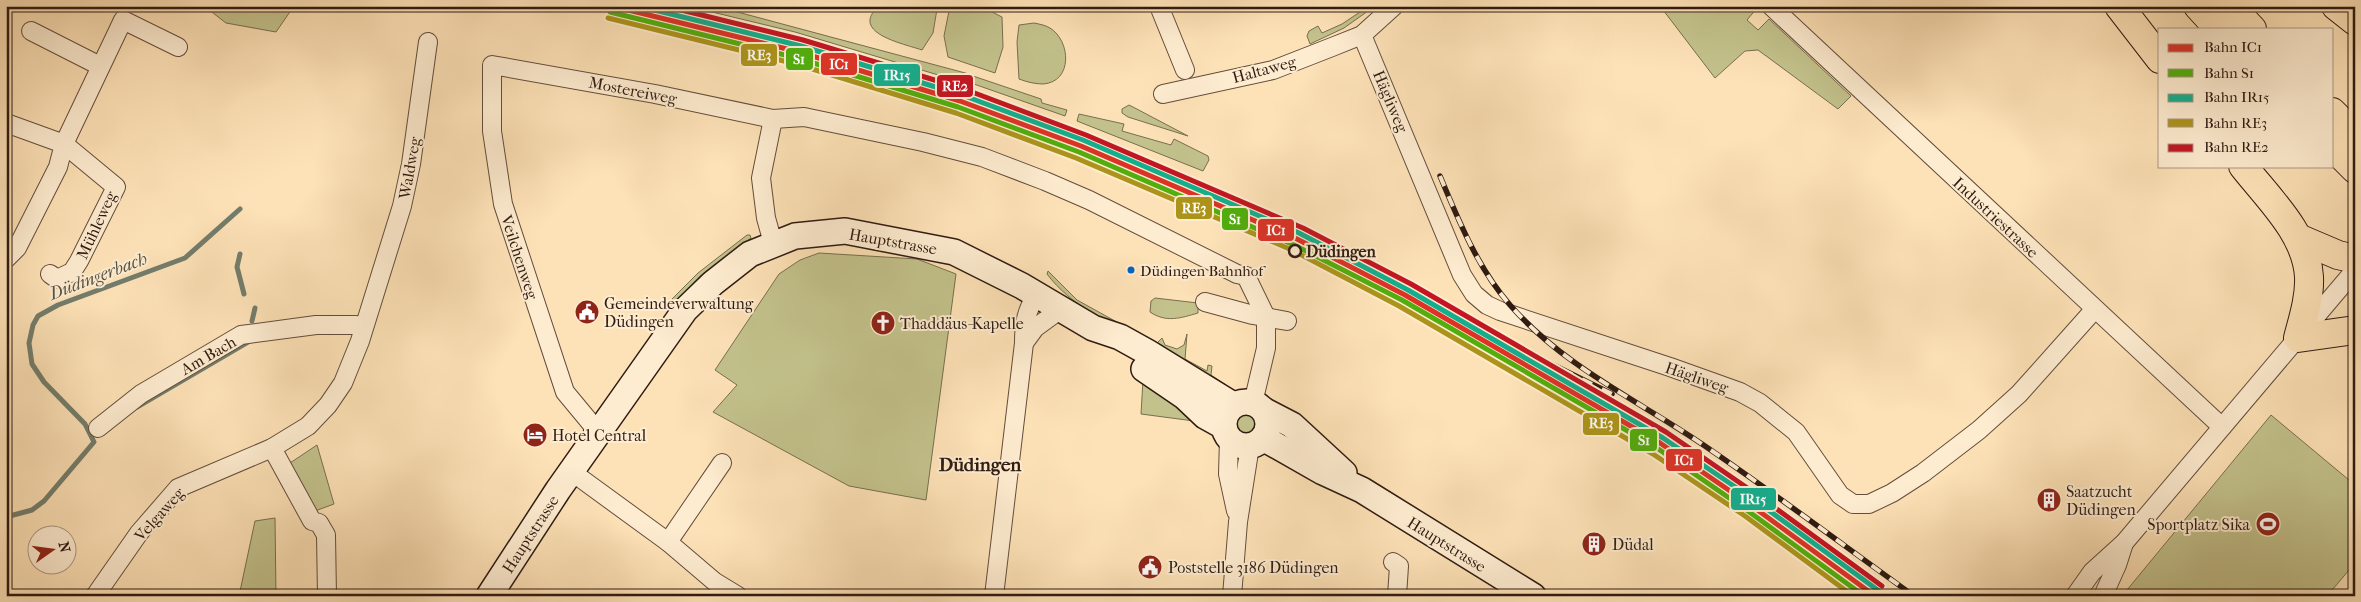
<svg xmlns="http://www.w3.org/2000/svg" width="2361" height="602" viewBox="0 0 2361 602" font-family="'IM FELL French Canon',serif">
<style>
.green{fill:#c3c28c;stroke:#796e4f}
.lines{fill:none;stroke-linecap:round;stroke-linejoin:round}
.stream{stroke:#737d6c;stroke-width:5}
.street-casing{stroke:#634d3b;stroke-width:20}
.secondary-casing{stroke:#2f1b12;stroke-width:28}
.highway-casing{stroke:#2f1b12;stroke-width:30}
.street{stroke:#feecd0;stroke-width:18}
.secondary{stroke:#feecd0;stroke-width:25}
.highway{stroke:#fee2b7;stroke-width:28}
.rail-casing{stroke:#2f1b12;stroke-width:5.5}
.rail{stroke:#feecd0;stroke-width:4;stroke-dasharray:11;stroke-linecap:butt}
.rail-1-casing{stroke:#feecd0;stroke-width:9}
.rail-2-casing{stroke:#feecd0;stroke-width:9}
.rail-3-casing{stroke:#feecd0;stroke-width:9}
.rail-4-casing{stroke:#feecd0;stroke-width:9}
.rail-5-casing{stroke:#feecd0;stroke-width:9}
.rail-1{stroke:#dd3327;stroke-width:5}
.rail-2{stroke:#51ae0d;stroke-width:5}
.rail-3{stroke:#15ae8d;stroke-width:5}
.rail-4{stroke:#ac941a;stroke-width:5}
.rail-5{stroke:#c31622;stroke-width:5}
.stop-dot{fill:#feecd0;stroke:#2f1b12;stroke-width:2.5}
.bus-dot{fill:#0065bd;stroke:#feecd0;stroke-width:2}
.labels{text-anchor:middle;stroke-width:4;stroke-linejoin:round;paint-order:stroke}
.bus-label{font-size:15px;fill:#2f1b12;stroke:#feecd0;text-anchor:start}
.street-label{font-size:16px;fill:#2f1b12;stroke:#feecd0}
.stop-label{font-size:16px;font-weight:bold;fill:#2f1b12;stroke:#feecd0;text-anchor:start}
.poi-label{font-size:16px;fill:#2f1b12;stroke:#feecd0;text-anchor:start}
.water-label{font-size:18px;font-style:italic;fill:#575446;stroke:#feecd0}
.quarter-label{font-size:19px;font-weight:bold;fill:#2f1b12;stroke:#feecd0}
.line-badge{stroke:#feecd0;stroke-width:2}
.badge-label{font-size:14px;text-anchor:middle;font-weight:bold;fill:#fff}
</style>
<rect width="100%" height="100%" fill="#fee2b7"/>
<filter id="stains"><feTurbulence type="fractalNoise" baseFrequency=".004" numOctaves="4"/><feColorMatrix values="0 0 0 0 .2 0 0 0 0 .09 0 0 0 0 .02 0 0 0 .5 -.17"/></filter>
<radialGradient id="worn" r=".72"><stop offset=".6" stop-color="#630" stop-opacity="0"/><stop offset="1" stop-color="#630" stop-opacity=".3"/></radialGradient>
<!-- green -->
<g class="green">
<polygon points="204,6 294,6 276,32 226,23"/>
<polygon points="687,6 715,6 969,74 965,83 795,32"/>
<path d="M879 6H931L937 9 933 33 922 50C905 44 848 33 879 6Z"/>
<polygon points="972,6 986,9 1002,17 1003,47 995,73 948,57 944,36 949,11"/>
<polygon points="1369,6 1375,6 1344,28 1310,44 1307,36 1309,31 1318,26 1322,33 1342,24"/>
<polygon points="1660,6 1755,6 1757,8 1747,20 1758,30 1769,19 1851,96 1838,109 1758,50 1745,51 1715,78"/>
<path d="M1034 23C1039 24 1045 25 1050 28 1071 41 1073 82 1043 84 1035 84 1027 82 1019 79L1017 42 1019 25Z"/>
<polygon points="973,76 1041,99 1042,103 1067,110 1065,116 971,83"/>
<polygon points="1129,105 1133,107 1188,136 1128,117 1122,113 1122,109"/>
<polygon points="1079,114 1124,124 1122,131 1171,145 1174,139 1208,156 1209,160 1203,171 1077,121"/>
<polygon points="747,235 750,235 751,238 700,276 671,307 668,303 698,273"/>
<polygon points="819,253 917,259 956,274 926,500 849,486 713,412 737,385 715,370 779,274 800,260"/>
<path d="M1048 271 1077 300 1144 337 1143 341C1108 322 1071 306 1047 274Z"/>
<path d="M1155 298 1198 303V313C1181 318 1166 323 1150 312L1151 301Z"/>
<polygon points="1187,334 1185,359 1207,371 1208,365 1212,366 1211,375 1226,385 1156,344 1162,338 1165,345 1177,349 1184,345"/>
<polygon points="1143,380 1191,414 1194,421 1141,414"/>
<circle cx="1246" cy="424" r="10"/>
<polygon points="2271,415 2355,485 2355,563 2327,596 2122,596"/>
<polygon points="317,445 334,504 315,511 290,463"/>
<polygon points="275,518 276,596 239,596 255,521"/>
</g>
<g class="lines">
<!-- stream -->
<g class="stream">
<polyline points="240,254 237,267 244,294"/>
<polyline points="252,321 255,308"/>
<polyline points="137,407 248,342"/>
<polyline points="6,517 32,510 44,501 94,442 85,424 44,382 32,364 29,343 33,325 38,316 58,305 185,258 240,209"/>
</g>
<defs>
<g id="street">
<polyline points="1159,6 1185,70"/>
<polyline points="1771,6 2222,427"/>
<polyline points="31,31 100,66"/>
<polyline points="1362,35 1462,275 1474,294 1487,305 1500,311 1670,367 1740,392 1760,403 1796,432 1840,495 1853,504 1869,504 1892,493 1923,473 1979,430 2019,394 2094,310"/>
<polyline points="1163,94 1273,70 1332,47 1362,35 1394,6"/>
<polyline points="773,119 761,178 766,218 773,243"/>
<polyline points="6,123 64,144 116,187 79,261 72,272 57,279 50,274"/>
<polyline points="6,259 17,248 58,167 64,144 123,20 178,47"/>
<polyline points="1205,302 1253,315 1287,321"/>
<polyline points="1024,343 1035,328 1061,309"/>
<polyline points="98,428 141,394 241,335 316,325 356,325 363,328"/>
<polyline points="599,433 565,392 503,204 492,131 492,65 655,94 773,119 804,117 923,142 982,157 1045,181 1089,200 1237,274 1246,276 1266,317 1266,348 1253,403"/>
<polyline points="1229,439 1228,474 1236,511"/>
<polyline points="272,448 312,521 319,523 326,535 327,596"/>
<polyline points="572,472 668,542 715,582 738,596"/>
<polyline points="668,542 722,463"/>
<polyline points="1393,562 1399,566 1397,596"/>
<polyline points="95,596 139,533 178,488 272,448 308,426 328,405 343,383 360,341 402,206 411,164 428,42"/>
<path d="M994 596 1024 343C1024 323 1026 311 1037 294"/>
<polyline points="1232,596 1238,522 1250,446"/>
<polyline points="2075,596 2092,572 2124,543 2355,270"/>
<polyline points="2103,596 2117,565 2124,543"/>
</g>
<g id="secondary">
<polyline points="1144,369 1185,397 1205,416 1223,426"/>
<circle cx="1246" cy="424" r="22"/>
<polyline points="1265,411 1292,425 1344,473"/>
<polyline points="1263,438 1323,472 1362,490 1533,596"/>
<polyline points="489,596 558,490 685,310 713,283 750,254 795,236 845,231 954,252 1022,286 1093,328 1120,337 1147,352 1233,405"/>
</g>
<g id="highway">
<polyline points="2119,6 2160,59"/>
<polyline points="2198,6 2219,29"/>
<polyline points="2230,6 2252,29"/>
<polyline points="2336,6 2355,21"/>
<polyline points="2332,112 2355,135"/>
<polyline points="2332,146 2355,169"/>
<path d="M2243 166C2268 198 2307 234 2309 277 2310 297 2303 319 2298 338L2355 330"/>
<polyline points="2298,238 2338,255 2355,259"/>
</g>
</defs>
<!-- street casing -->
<use href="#street" class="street-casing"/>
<!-- secondary casing -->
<use href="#secondary" class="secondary-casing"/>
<!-- highway casing -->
<use href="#highway" class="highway-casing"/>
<!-- street -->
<use href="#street" class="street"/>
<!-- secondary -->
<use href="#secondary" class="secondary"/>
<!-- highway -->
<use href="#highway" class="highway"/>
<defs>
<g id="rail">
<path d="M1440 176C1459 221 1477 267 1510 305 1563 366 1637 400 1702 444 1774 493 1843 545 1914 596"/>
<polyline points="1523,350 1612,394"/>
</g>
</defs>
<!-- rail casing -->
<use href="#rail" class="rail-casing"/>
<!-- rail -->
<use href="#rail" class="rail"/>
<defs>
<polyline id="rail-1" points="612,6 799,52 960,101 1081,146 1297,239 1405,295 1660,443 1752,506 1875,596"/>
<polyline id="rail-2" points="610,12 797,58 958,107 1079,152 1294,245 1402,300 1657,448 1748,511 1864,596"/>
<polyline id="rail-3" points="638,6 801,46 962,95 1083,140 1299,233 1408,290 1663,438 1756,501 1879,591"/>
<polyline id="rail-4" points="608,18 796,64 956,113 1076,158 1292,250 1399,306 1653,454 1745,516 1853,596"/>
<polyline id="rail-5" points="665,6 803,40 964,89 1086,135 1303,228 1411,284 1666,432 1759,496 1882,586"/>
</defs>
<!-- rail-1 casing -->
<use href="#rail-1" class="rail-1-casing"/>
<!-- rail-2 casing -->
<use href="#rail-2" class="rail-2-casing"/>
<!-- rail-3 casing -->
<use href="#rail-3" class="rail-3-casing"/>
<!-- rail-4 casing -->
<use href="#rail-4" class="rail-4-casing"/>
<!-- rail-5 casing -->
<use href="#rail-5" class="rail-5-casing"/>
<!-- rail-1 -->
<use href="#rail-1" class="rail-1"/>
<!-- rail-2 -->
<use href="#rail-2" class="rail-2"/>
<!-- rail-3 -->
<use href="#rail-3" class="rail-3"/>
<!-- rail-4 -->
<use href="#rail-4" class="rail-4"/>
<!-- rail-5 -->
<use href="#rail-5" class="rail-5"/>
</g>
<!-- icons -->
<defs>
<symbol id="civic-disc" viewBox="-11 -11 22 22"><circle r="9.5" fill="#8f2418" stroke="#feecd0"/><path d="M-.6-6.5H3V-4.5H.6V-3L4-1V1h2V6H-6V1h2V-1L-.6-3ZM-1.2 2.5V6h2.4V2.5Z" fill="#fff"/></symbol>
<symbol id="church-disc" viewBox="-11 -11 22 22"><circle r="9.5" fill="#8f2418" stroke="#feecd0"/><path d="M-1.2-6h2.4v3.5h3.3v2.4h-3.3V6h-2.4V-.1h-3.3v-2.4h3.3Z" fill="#fff"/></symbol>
<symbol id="hotel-disc" viewBox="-11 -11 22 22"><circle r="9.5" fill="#8f2418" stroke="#feecd0"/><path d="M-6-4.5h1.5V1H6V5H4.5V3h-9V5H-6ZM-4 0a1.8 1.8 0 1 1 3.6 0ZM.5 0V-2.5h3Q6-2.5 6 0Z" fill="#fff"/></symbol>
<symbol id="building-disc" viewBox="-11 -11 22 22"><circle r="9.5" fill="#8f2418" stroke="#feecd0"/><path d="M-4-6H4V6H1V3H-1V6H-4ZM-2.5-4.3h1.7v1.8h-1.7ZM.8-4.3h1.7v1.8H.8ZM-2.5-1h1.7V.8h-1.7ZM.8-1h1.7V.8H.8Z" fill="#fff"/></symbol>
<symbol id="stadium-disc" viewBox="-11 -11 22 22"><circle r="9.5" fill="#8f2418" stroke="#feecd0"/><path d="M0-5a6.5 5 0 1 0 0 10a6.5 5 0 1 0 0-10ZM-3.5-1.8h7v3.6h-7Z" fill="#fff"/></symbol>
</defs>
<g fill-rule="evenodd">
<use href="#civic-disc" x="573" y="298" width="28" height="28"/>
<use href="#church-disc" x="869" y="309" width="28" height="28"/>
<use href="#hotel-disc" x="521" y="421" width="28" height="28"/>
<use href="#building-disc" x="2035" y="486" width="28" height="28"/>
<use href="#stadium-disc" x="2254" y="510" width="28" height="28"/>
<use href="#building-disc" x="1580" y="530" width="28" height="28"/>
<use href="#civic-disc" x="1136" y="553" width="28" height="28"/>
</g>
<!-- markers -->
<circle class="stop-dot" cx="1295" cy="251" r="6"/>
<circle class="bus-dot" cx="1131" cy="270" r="4.5"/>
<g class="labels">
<!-- bus labels -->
<g class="bus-label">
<text x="1140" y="276">Düdingen Bahnhof</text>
</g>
<!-- street labels -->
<g class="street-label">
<text transform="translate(1264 69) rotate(-15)" y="6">Haltaweg</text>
<text transform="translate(633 90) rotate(11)" y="6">Mostereiweg</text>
<text transform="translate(1391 101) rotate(67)" y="6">Hägliweg</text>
<text transform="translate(409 168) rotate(-80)" y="6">Waldweg</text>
<text transform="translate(1996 217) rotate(43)" y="6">Industriestrasse</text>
<text transform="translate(96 225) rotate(-65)" y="6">Mühleweg</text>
<text transform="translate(893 241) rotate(10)" y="6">Hauptstrasse</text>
<text transform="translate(520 257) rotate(72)" y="6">Veilchenweg</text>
<text transform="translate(208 355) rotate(-30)" y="6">Am Bach</text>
<text transform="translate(1697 377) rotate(19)" y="6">Hägliweg</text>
<text transform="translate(159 514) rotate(-48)" y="6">Velgaweg</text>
<text transform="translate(530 534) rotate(-57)" y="6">Hauptstrasse</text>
<text transform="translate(1447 544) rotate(32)" y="6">Hauptstrasse</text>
</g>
<!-- stop labels -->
<g class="stop-label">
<text x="1306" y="257">Düdingen</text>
</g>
<!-- poi labels -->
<g class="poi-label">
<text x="604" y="309">Gemeindeverwaltung<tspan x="604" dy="18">Düdingen</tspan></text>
<text x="900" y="329">Thaddäus-Kapelle</text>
<text x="552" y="441">Hotel Central</text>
<text x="2066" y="497">Saatzucht<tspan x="2066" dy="18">Düdingen</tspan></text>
<text x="2250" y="530" text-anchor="end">Sportplatz Sika</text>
<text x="1612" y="550">Düdal</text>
<text x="1168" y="573">Poststelle 3186 Düdingen</text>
</g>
<!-- water labels -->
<g class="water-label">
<text transform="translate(98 276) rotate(-21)" y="6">Düdingerbach</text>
</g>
<!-- quarter labels -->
<g class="quarter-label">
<text x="980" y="471">Düdingen</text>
</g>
</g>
<g class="line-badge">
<rect x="740" y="43" width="38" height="24" rx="5" fill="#ac941a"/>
<rect x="785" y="47" width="29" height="24" rx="5" fill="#51ae0d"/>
<rect x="820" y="52" width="38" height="24" rx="5" fill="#dd3327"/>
<rect x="873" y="63" width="48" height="24" rx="5" fill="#15ae8d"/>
<rect x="936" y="74" width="38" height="24" rx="5" fill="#c31622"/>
<rect x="1175" y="196" width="38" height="24" rx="5" fill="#ac941a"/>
<rect x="1221" y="207" width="28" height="24" rx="5" fill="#51ae0d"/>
<rect x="1257" y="218" width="38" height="24" rx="5" fill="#dd3327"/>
<rect x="1582" y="412" width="38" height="24" rx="5" fill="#ac941a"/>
<rect x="1629" y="428" width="29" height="24" rx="5" fill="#51ae0d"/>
<rect x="1665" y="448" width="38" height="24" rx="5" fill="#dd3327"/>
<rect x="1730" y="487" width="47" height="24" rx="5" fill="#15ae8d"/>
</g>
<g class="badge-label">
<text x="759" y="60">RE3</text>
<text x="799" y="64">S1</text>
<text x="839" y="69">IC1</text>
<text x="897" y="80">IR15</text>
<text x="955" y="91">RE2</text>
<text x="1194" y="213">RE3</text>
<text x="1235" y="224">S1</text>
<text x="1276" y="235">IC1</text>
<text x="1601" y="428">RE3</text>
<text x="1644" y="445">S1</text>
<text x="1684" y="465">IC1</text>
<text x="1753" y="504">IR15</text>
</g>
<!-- margin -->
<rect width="2361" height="602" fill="none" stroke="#fee2b7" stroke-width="25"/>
<rect x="8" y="8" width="2346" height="587" fill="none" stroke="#2f1b12" stroke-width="2.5"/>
<rect x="12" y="12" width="2336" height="577" fill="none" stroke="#2f1b12"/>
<!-- legend -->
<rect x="2158" y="28" width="175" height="140" fill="#feecd0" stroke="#ab9884"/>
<rect x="2168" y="44" width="25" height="8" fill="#dd3327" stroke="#ab9884"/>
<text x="2204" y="52" font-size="15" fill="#2f1b12">Bahn IC1</text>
<rect x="2168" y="69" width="25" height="8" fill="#51ae0d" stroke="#ab9884"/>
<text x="2204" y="78" font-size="15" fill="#2f1b12">Bahn S1</text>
<rect x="2168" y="94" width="25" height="8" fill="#15ae8d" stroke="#ab9884"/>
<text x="2204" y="102" font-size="15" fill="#2f1b12">Bahn IR15</text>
<rect x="2168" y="119" width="25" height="8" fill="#ac941a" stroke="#ab9884"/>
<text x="2204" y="128" font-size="15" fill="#2f1b12">Bahn RE3</text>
<rect x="2168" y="144" width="25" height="8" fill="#c31622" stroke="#ab9884"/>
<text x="2204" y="152" font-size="15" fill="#2f1b12">Bahn RE2</text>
<!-- north arrow -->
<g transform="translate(52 550) rotate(76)"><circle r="24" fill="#feecd0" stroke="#ab9884"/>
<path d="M0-4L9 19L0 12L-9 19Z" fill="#8f2418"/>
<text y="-8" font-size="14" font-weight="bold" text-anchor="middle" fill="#2f1b12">N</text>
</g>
<rect width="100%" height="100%" filter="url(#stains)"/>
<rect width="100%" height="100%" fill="url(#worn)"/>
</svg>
